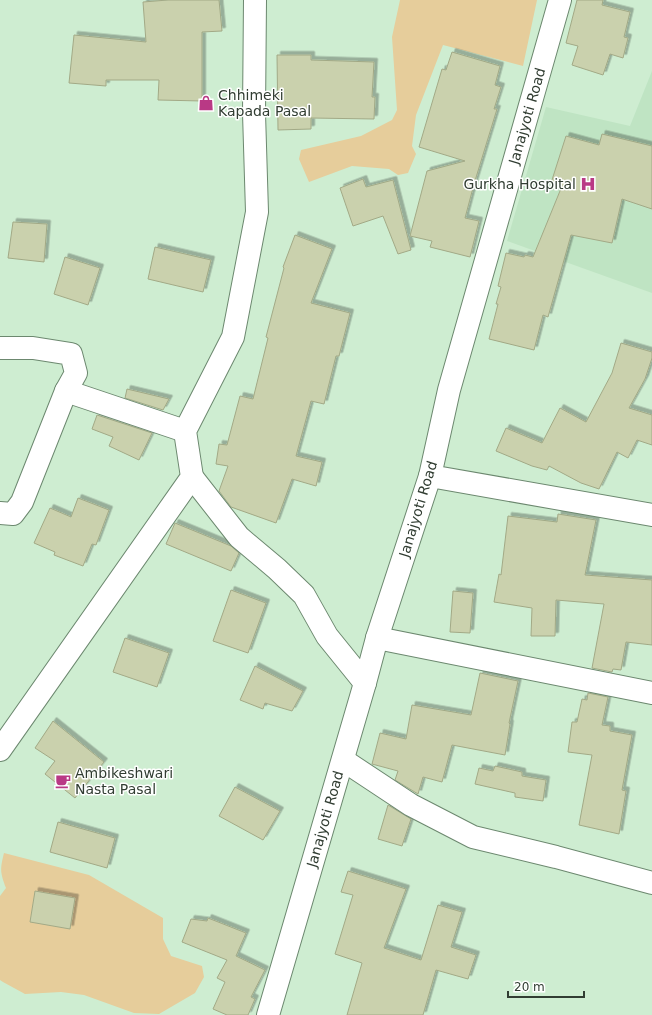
<svg xmlns="http://www.w3.org/2000/svg" width="652" height="1015" viewBox="0 0 652 1015" font-family="'DejaVu Sans',sans-serif">
<style>
.built{fill:#bfe4c3}
.green{fill:#e6cd9b}
.building{fill:#cad1ad;stroke:#a2a986;filter:url(#shadow)}
.lines{fill:none;stroke-linecap:round;stroke-linejoin:round}
.minor-casing{stroke:#6c886f;stroke-width:24}
.minor{stroke:#fff;stroke-width:22}
.labels{text-anchor:middle;stroke-width:3;stroke-linejoin:round;paint-order:stroke}
.poi-label{font-size:14px;fill:#313d32;stroke:#fff;text-anchor:start}
.street-label{font-size:14px;fill:#313d32;stroke:#fff}
</style>
<defs>
<filter id="shadow"><feDropShadow dx="3.5" dy="-3.5" stdDeviation="0" flood-color="#0004"/></filter>
</defs>
<rect width="100%" height="100%" fill="#ceedd1"/>
<!-- built -->
<polygon class="built" points="652,71 652,293 507,241 546,107 630,126"/>
<!-- green -->
<g class="green">
<polygon points="400,0 537,0 523,66 443,45 416,115 412,146 416,154 408,173 398,175 389,169 352,166 309,182 299,159 301,150 361,136 392,120 397,110 392,37"/>
<path d="M4 853 89 875 163 918V939L171 956 202 966 204 977 195 993 159 1014 134 1013 84 995 61 992 25 994 3 982 0 980V896L6 888C0 872 0 869 4 853Z"/>
</g>
<!-- building -->
<g class="building">
<polygon points="168,0 219,0 222,31 202,32 202,101 158,100 159,80 106,80 106,86 69,83 74,35 146,42 143,2"/>
<polygon points="577,0 603,0 602,5 630,12 624,37 628,38 623,58 610,54 603,75 572,65 578,46 566,43"/>
<polygon points="452,52 500,66 495,85 501,87 494,109 497,109 474,184 465,218 479,221 470,257 430,247 432,241 410,236 427,171 465,161 419,147 442,69 446,70"/>
<polygon points="277,55 311,55 311,60 374,62 372,97 375,97 374,119 311,118 311,129 278,130"/>
<polygon points="602,134 652,146 652,209 622,199 612,243 571,235 548,317 543,315 534,350 489,339 498,304 496,304 501,287 498,286 506,253 524,257 525,255 533,257 562,186 551,183 566,136 599,145"/>
<polygon points="363,179 366,187 393,180 411,250 398,254 383,216 353,226 340,188"/>
<polygon points="13,222 47,224 44,262 8,258"/>
<polygon points="295,235 332,249 311,303 350,313 339,356 336,356 324,404 311,401 296,456 322,462 316,486 292,479 276,523 231,507 219,491 228,466 216,464 219,444 227,445 240,396 253,399 268,338 266,337 284,268 283,267"/>
<polygon points="155,247 211,260 203,292 148,279"/>
<polygon points="65,257 100,268 88,305 54,294"/>
<polygon points="621,343 652,352 652,358 645,379 629,408 652,415 652,445 637,440 628,458 617,452 599,489 581,483 549,466 547,470 532,466 496,451 506,428 542,443 560,408 586,422 612,373"/>
<polygon points="127,389 169,399 163,410 125,398"/>
<polygon points="97,415 152,433 139,460 109,446 113,437 92,429"/>
<polygon points="78,498 109,510 96,545 92,544 83,566 54,555 55,552 34,543 50,508 71,517"/>
<polygon points="558,514 596,520 585,575 652,580 652,645 626,642 621,670 613,669 612,672 592,668 604,604 556,600 555,636 531,636 532,608 494,602 499,574 501,575 508,516 557,522"/>
<polygon points="175,523 231,546 239,553 231,571 166,544"/>
<polygon points="231,590 266,603 248,653 213,641"/>
<polygon points="453,591 473,593 470,633 450,632"/>
<polygon points="125,638 169,653 157,687 113,672"/>
<polygon points="255,666 303,691 292,711 265,703 263,709 240,700"/>
<polygon points="480,673 518,681 509,723 510,724 505,755 452,745 442,782 423,777 418,794 395,780 398,771 372,764 380,733 406,739 412,705 471,715"/>
<polygon points="588,693 608,697 602,725 610,726 610,731 632,735 622,790 626,791 619,834 579,825 592,755 568,752 572,722 577,722 582,699 587,700"/>
<polygon points="53,721 104,762 75,798 45,774 55,761 35,748"/>
<polygon points="495,766 522,772 522,776 546,780 543,801 515,797 515,793 475,784 479,768 493,771"/>
<polygon points="235,787 280,811 263,840 219,816"/>
<polygon points="388,805 411,819 402,846 378,839"/>
<polygon points="58,822 115,838 107,868 50,852"/>
<polygon points="348,871 406,889 384,948 421,960 438,905 462,912 451,947 476,955 468,979 436,970 423,1015 347,1015 362,963 335,954 353,895 341,892"/>
<polygon points="35,891 75,898 70,929 30,922"/>
<polygon points="208,918 246,933 236,956 265,970 251,997 255,999 248,1015 227,1015 213,1009 225,982 217,978 227,960 182,942 191,919 207,921"/>
</g>
<g class="lines">
<defs>
<g id="minor">
<polyline points="0,348 33,348 71,354 76,373 66,391 22,502 13,514 0,513"/>
<polyline points="66,391 185,431"/>
<polyline points="430,476 652,515"/>
<polyline points="192,477 239,537 277,569 304,595 327,636 365,683"/>
<polyline points="377,638 652,693"/>
<polyline points="0,750 192,477 185,431 233,337 257,212 254,113 255,0"/>
<polyline points="343,760 411,805 473,837 556,857 652,883"/>
<polyline points="268,1015 365,683 377,638 430,476 449,390 560,0"/>
</g>
</defs>
<!-- minor casing -->
<use href="#minor" class="minor-casing"/>
<!-- minor -->
<use href="#minor" class="minor"/>
</g>
<!-- icons -->
<defs>
<symbol id="shop-bare" viewBox="-9 -9 18 18"><path d="M-5-2.5h2.3a2.7 3.5 0 0 1 5.4 0H5L5.5 6h-11ZM-1.5-2.5h3a1.5 2.3 0 0 0-3 0Z" fill="#b93985" stroke="#fff" stroke-width="2.5" paint-order="stroke"/></symbol>
<symbol id="hospital-bare" viewBox="-9 -9 18 18"><path d="M-5-5h3v3.5h4V-5h3V5h-3V1.5h-4V5h-3Z" fill="#b93985" stroke="#fff" stroke-width="2.5" paint-order="stroke"/></symbol>
<symbol id="cafe-bare" viewBox="-9 -9 18 18"><path d="M-5.5-4.5H6V0H3Q3 3.5 0 3.5H-2.5Q-5.5 3.5-5.5 0ZM3-3.2v2h1.7v-2ZM-6 4.5H4V6H-6Z" fill="#b93985" stroke="#fff" stroke-width="2.5" paint-order="stroke"/></symbol>
</defs>
<g fill-rule="evenodd">
<use href="#shop-bare" x="195" y="92" width="22" height="22"/>
<use href="#hospital-bare" x="577" y="173" width="22" height="22"/>
<use href="#cafe-bare" x="52" y="770" width="22" height="22"/>
</g>
<g class="labels">
<!-- poi labels -->
<g class="poi-label">
<text x="218" y="100">Chhimeki<tspan x="218" dy="16">Kapada Pasal</tspan></text>
<text x="576" y="189" text-anchor="end">Gurkha Hospital</text>
<text x="75" y="778">Ambikeshwari<tspan x="75" dy="16">Nasta Pasal</tspan></text>
</g>
<!-- street labels -->
<g class="street-label">
<text transform="translate(527 116) rotate(-74)" y="5">Janajyoti Road</text>
<text transform="translate(418 509) rotate(-73)" y="5">Janajyoti Road</text>
<text transform="translate(325 819) rotate(-74)" y="5">Janajyoti Road</text>
</g>
</g>
<!-- scale -->
<path d="M508 991v6h76v-6" fill="none" stroke="#313d32" stroke-width="2"/>
<text x="514" y="991" font-size="12" fill="#313d32" stroke="#ffffff" stroke-width="3" paint-order="stroke">20 m</text>
</svg>
